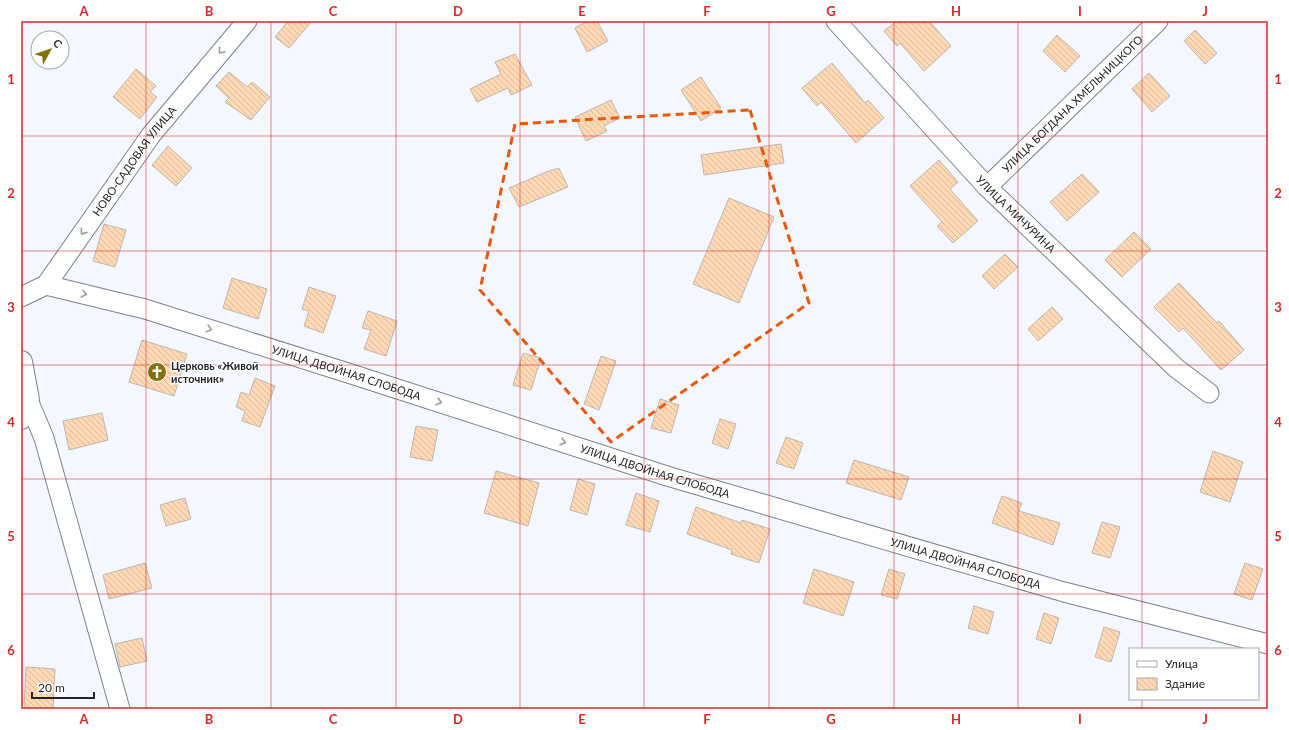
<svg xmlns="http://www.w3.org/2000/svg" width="1289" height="730" viewBox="0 0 1289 730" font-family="Lato,sans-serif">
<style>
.building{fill:url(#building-back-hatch);stroke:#bdb6b0}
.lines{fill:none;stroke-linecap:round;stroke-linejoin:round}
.street-casing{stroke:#7e8188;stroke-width:21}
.secondary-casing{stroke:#7e8188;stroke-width:24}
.street{stroke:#fff;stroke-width:19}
.secondary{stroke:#fff;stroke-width:22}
.oneway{stroke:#9c9c9d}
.marked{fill:none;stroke:#e8590c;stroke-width:3;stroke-dasharray:8 5;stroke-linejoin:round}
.grid{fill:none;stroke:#d62828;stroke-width:1;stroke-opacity:0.55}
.labels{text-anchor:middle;stroke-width:3;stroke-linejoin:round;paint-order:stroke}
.street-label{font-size:11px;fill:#222326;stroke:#fff}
.poi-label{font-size:11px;font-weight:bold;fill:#222326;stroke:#fff;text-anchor:start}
.neatline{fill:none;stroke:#d62828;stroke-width:1.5}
.grid-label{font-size:13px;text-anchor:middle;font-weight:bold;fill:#d62828}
</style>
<defs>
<pattern id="building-back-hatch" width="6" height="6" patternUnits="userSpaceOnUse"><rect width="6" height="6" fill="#ffd9b4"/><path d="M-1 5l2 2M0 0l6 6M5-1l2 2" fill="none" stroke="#daba9b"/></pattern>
</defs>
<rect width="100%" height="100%" fill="#f4f7fe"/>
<!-- building -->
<g class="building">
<polygon points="288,21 312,21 289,48 275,37"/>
<polygon points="588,21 597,21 608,41 587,52 575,28"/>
<polygon points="897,21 929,21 951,46 924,71 900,43 897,46 884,31"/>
<polygon points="1195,30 1217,53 1205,64 1184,41"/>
<polygon points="1057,35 1080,56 1065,72 1043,51"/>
<polygon points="515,54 532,85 511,95 508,88 477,102 470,89 501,74 495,62"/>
<polygon points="832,63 865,103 868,100 884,118 856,143 821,102 817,106 802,88"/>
<polygon points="136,69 156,86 150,92 157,97 140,119 113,97"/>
<polygon points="229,72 247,87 252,82 270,97 251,120 225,102 229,98 216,86"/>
<polygon points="1149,73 1170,96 1152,112 1132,89"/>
<polygon points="701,77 721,108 701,121 681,90"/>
<polygon points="611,100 620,118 604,126 607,131 586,141 575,117"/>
<polygon points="781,144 784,163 704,175 701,155"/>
<polygon points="168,146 192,168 176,186 152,165"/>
<polygon points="939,160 958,182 950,189 978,221 953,243 937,226 942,222 910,186"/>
<polygon points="559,168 568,187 519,207 509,188 546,172"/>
<polygon points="1082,174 1099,192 1067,221 1050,202"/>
<polygon points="729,198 774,217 739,303 693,284"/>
<polygon points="104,224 126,230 115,267 93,261"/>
<polygon points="1134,232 1151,249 1122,277 1105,260"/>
<polygon points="1005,254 1018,267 994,289 982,276"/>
<polygon points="232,278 267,289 258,319 223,308"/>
<polygon points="1179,283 1217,323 1219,321 1244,350 1221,370 1183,328 1179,332 1154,307"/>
<polygon points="309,287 336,296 323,333 304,326 309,311 302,309"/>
<polygon points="1052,307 1063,319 1038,341 1028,329"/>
<polygon points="368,311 397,321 386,356 364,349 371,330 362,328"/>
<polygon points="142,340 187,354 174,396 129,382"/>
<polygon points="523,353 541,358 531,390 513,385"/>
<polygon points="601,356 616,361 599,410 584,404"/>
<polygon points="255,378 275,386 260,427 242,421 245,411 236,407 241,392 249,395"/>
<polygon points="660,399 679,405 671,433 651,428"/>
<polygon points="102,413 108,440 69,450 63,421"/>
<polygon points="720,419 736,424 728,449 712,443"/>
<polygon points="416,426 438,430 432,461 410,457"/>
<polygon points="786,437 803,443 794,469 776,463"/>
<polygon points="1213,451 1243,462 1230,502 1200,492"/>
<polygon points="854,460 909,477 901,500 846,483"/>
<polygon points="496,471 539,483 528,526 484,513"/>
<polygon points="578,479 595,484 587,515 570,510"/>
<polygon points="636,493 659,501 650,532 626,525"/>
<polygon points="1002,496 1022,503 1019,511 1060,523 1053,545 992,523"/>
<polygon points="185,498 191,519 166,526 160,505"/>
<polygon points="696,507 741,523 742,520 770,529 759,563 731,554 732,550 687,534"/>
<polygon points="1102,522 1120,527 1110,558 1092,553"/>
<polygon points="145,563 152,588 109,599 103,575"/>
<polygon points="1245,563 1263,569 1252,600 1234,594"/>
<polygon points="814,569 854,582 843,616 803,603"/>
<polygon points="889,569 905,574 897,599 881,595"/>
<polygon points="974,606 994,612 988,634 968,628"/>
<polygon points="1044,613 1059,618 1051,644 1036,639"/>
<polygon points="1104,627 1120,632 1111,662 1095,657"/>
<polygon points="142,638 147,661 120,667 115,644"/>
<polygon points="26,667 55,669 53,709 24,709"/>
</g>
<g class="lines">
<defs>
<g id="street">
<path id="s1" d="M836 21 987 187 1176 368 1209 393"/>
<path id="s2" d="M987 187 1158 21"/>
<path id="s3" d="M46 285 145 309 348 373 667 476 1064 592 1268 644"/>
<path id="s4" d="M21 297 46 285 151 135 247 21"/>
<polyline points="28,400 44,438 120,709"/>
</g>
<polyline id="secondary" points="21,362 28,400 21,418"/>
</defs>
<!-- street casing -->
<use href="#street" class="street-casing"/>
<!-- secondary casing -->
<use href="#secondary" class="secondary-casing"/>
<!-- street -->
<use href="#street" class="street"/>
<!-- secondary -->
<use href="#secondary" class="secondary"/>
</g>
<!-- one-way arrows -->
<defs><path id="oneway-chevron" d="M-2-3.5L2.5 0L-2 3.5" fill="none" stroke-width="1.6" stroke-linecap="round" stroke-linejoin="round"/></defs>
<g class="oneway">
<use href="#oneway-chevron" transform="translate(221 51) rotate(130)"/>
<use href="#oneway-chevron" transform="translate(83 232) rotate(125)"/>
<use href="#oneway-chevron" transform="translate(84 294) rotate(14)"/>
<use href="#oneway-chevron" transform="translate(209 329) rotate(17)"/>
<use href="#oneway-chevron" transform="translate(439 402) rotate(18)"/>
<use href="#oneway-chevron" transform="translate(563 442) rotate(18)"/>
</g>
<!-- marked area -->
<path class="marked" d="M750 110 809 303 611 442 480 290 515 124Z"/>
<!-- grid -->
<path class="grid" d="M146 21V709M271 21V709M396 21V709M520 21V709M644 21V709M769 21V709M894 21V709M1018 21V709M1142 21V649M21 136H1268M21 251H1268M21 365H1268M21 479H1268M21 594H1268M1142 699V709"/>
<!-- icons -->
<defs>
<symbol id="church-disc" viewBox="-11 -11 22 22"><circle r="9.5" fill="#827111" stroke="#fff"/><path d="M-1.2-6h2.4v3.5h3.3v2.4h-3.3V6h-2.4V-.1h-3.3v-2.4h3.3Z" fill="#fff"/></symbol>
</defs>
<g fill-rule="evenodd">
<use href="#church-disc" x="146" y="361" width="22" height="22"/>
</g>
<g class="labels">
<!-- street labels -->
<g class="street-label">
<text dy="4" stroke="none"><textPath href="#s2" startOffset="119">УЛИЦА БОГДАНА ХМЕЛЬНИЦКОГО</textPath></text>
<text dy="4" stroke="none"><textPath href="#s4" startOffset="180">НОВО-САДОВАЯ УЛИЦА</textPath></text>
<text dy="4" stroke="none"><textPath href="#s1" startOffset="264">УЛИЦА МИЧУРИНА</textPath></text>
<text dy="4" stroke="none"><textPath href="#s3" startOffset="313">УЛИЦА ДВОЙНАЯ СЛОБОДА</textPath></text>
<text dy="4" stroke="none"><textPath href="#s3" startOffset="637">УЛИЦА ДВОЙНАЯ СЛОБОДА</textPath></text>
<text dy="4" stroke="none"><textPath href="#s3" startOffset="961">УЛИЦА ДВОЙНАЯ СЛОБОДА</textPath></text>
</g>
<!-- poi labels -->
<g class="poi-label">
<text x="171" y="370">Церковь «Живой<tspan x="171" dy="13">источник»</tspan></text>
</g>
</g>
<!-- border -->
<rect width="1289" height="730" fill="none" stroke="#ffffff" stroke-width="44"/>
<!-- legend -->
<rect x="1129" y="648" width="130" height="52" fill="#ffffff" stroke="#a7a7a8"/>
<rect x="1137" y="661" width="20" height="6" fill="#ffffff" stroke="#a7a7a8"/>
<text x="1165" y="668" font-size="12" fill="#222326">Улица</text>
<rect x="1137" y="678" width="20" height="12" fill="url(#building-back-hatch)" stroke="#a7a7a8"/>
<text x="1165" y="688" font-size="12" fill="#222326">Здание</text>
<!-- north arrow -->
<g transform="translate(50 50) rotate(50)"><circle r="19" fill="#ffffff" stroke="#a7a7a8"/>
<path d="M0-3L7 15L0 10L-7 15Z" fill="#827111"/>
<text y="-6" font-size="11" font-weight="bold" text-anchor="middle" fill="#222326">С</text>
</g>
<!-- scale -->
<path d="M32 692v6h62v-6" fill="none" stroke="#222326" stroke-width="2"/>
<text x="38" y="692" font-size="12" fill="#222326" stroke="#ffffff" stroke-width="3" paint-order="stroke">20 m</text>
<rect x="22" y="22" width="1245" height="686" class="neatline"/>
<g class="grid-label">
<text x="84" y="16">A</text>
<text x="209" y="16">B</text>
<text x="333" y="16">C</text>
<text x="458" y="16">D</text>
<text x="582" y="16">E</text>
<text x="707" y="16">F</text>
<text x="831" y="16">G</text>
<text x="956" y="16">H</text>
<text x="1080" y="16">I</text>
<text x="1205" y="16">J</text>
<text x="11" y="84">1</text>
<text x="1278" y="84">1</text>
<text x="11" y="198">2</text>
<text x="1278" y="198">2</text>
<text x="11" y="312">3</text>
<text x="1278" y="312">3</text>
<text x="11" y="427">4</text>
<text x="1278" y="427">4</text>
<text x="11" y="541">5</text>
<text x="1278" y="541">5</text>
<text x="11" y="655">6</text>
<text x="1278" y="655">6</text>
<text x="84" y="724">A</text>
<text x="209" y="724">B</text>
<text x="333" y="724">C</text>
<text x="458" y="724">D</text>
<text x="582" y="724">E</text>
<text x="707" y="724">F</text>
<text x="831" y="724">G</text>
<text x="956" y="724">H</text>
<text x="1080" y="724">I</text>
<text x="1205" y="724">J</text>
</g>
</svg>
